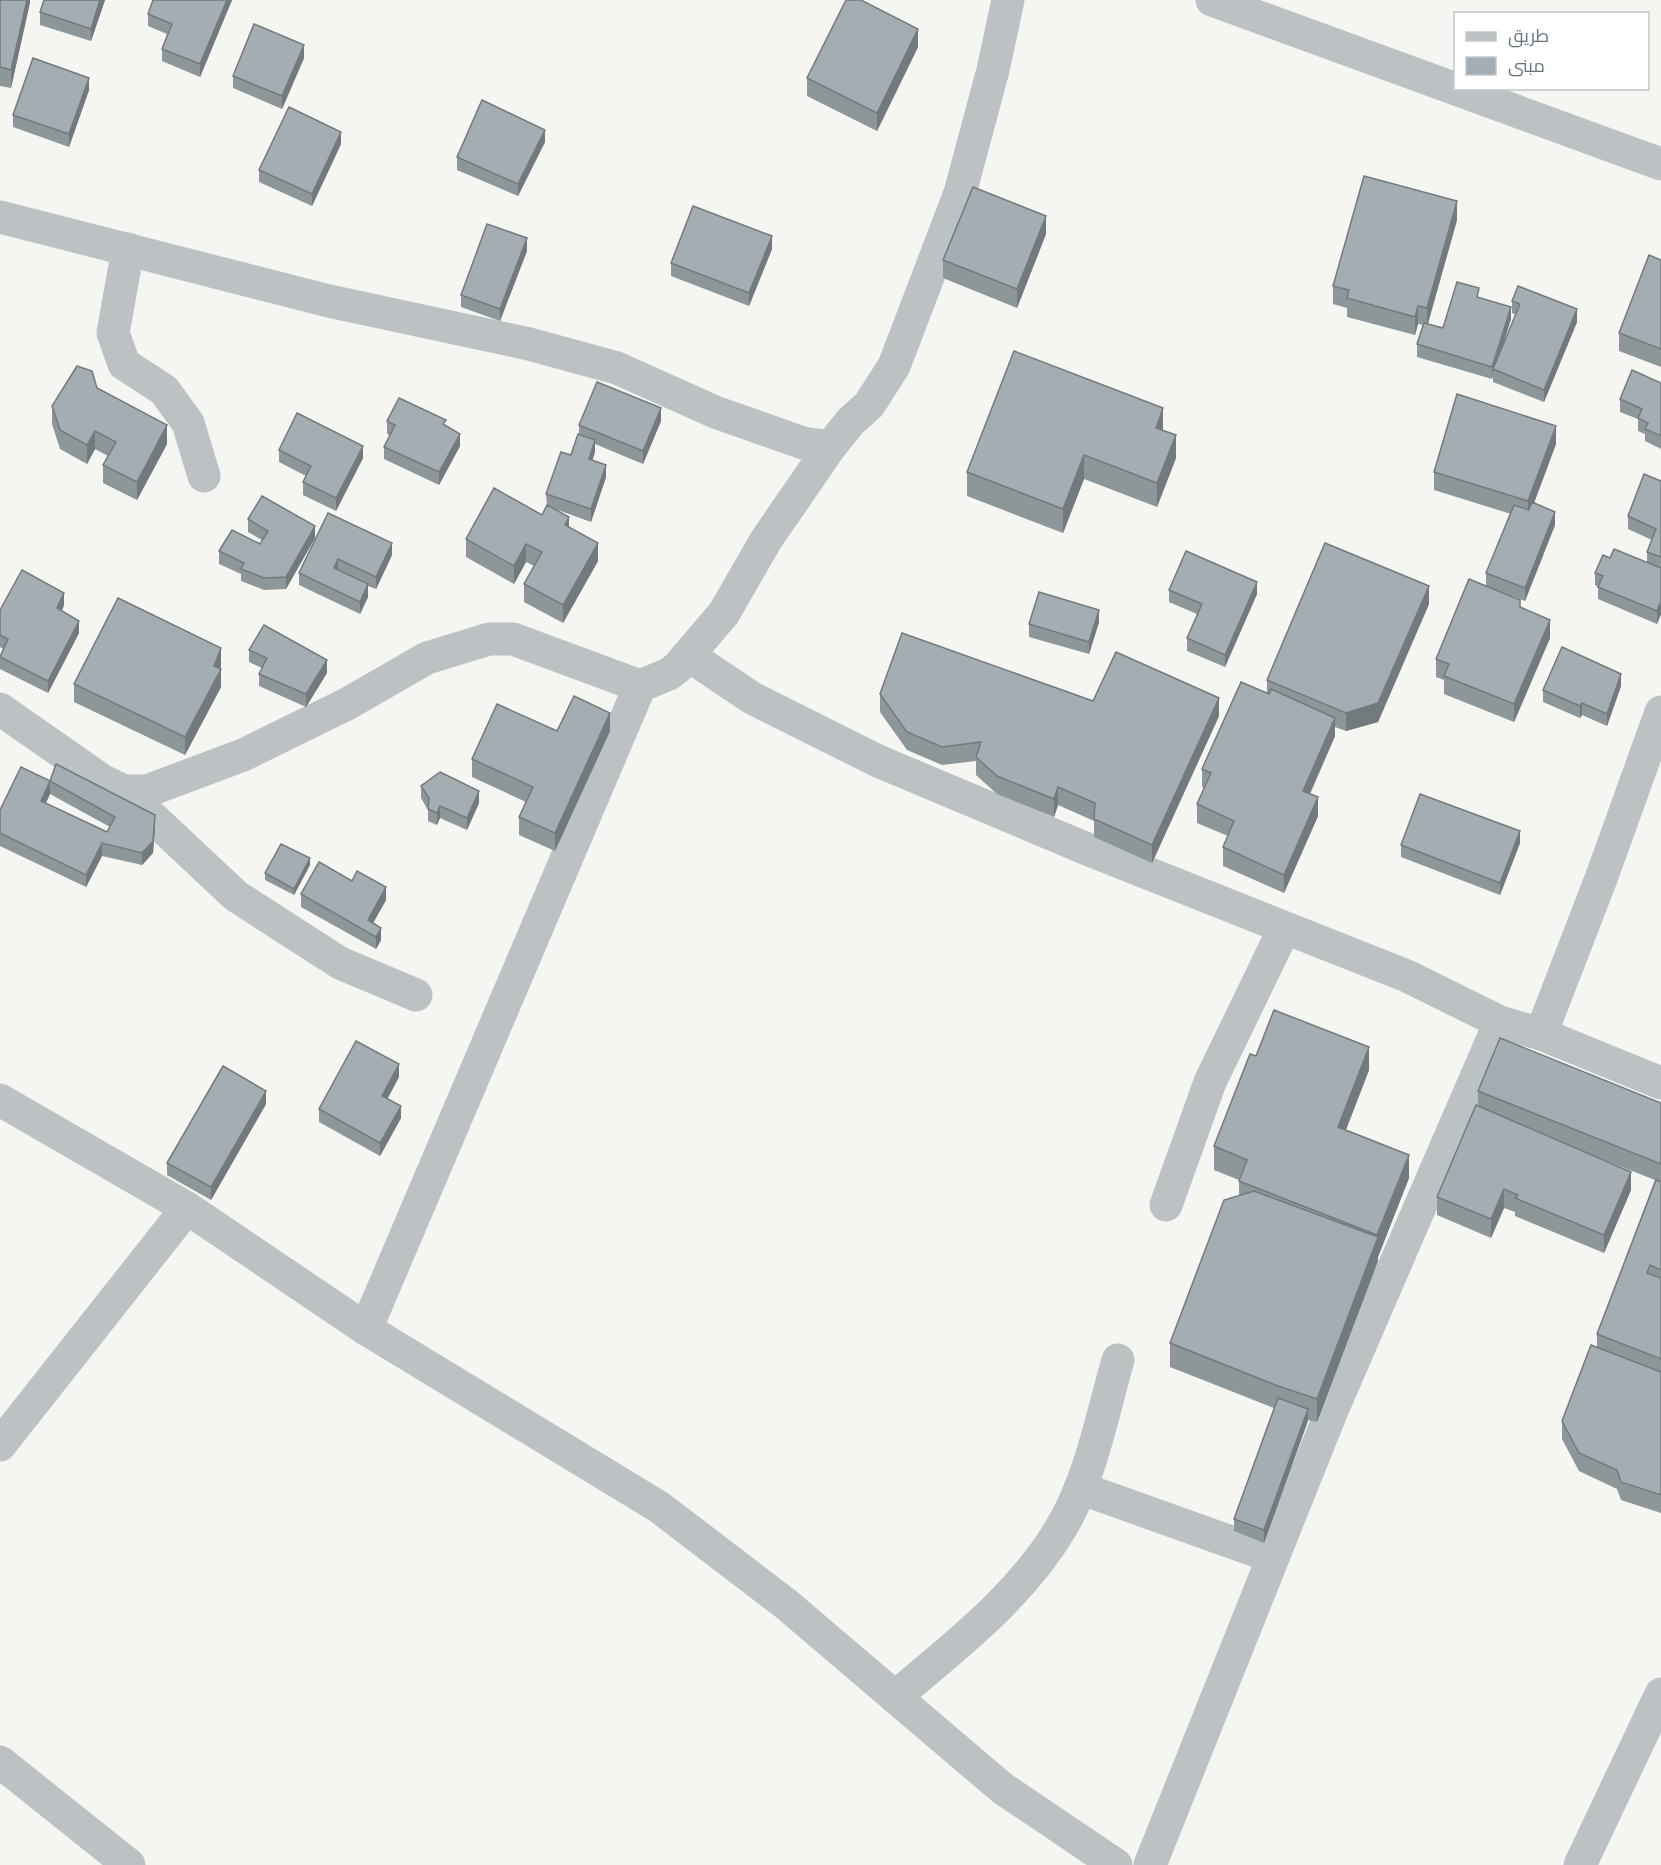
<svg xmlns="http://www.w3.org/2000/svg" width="1661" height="1865" viewBox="0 0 1661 1865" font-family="'Open Sans',Cairo,sans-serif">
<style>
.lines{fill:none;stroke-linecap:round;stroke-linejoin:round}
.minor{stroke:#bcc2c4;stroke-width:33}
.wall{fill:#8d9699;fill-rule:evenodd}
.shaded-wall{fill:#737a7d}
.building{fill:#a4aeb2;stroke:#737a7d;stroke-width:1.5;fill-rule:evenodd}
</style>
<rect width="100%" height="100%" fill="#f5f5f2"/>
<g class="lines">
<!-- minor -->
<g class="minor">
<polyline points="1212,0 1661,164"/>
<polyline points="0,217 329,301 529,344 617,368 715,412 803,443 830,447"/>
<polyline points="128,249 113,333 124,364 164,390 188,423 204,476"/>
<polyline points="688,655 752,698 878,761 1087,849 1407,976 1500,1022 1541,1034 1661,1083"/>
<polyline points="640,686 669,674 678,667 724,613 766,540 830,447 851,421 869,405 894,366 960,193 993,70 1008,0"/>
<polyline points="0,709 103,781 124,791 147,791 243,755 347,704 427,658 489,639 513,639 640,686 366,1329"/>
<polyline points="124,791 236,896 340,963 416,995"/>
<polyline points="1541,1034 1602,876 1661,712"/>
<polyline points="0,1100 187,1208 366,1329 659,1507 786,1604 1002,1788 1116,1865"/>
<polyline points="1166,1205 1210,1082 1284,929"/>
<polyline points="0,1445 187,1208"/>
<polyline points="1080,1488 1273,1557"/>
<path d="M895 1697C955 1646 1020 1597 1061 1528 1091 1478 1102 1415 1118 1360"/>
<polyline points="0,1762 129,1865"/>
<polyline points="1150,1865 1330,1415 1500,1022"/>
<polyline points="1580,1865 1661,1694"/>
</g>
</g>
<!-- wall -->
<g class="wall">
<polygon points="0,0 30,0 11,88 0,86"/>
<polygon points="44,0 105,0 91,41 40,25 40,12"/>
<polygon points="153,0 232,0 200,77 162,61 162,49 167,34 148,26 148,14"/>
<polygon points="918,47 877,131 807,96 807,78"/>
<polygon points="304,58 282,109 233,88 233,76"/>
<polygon points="89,90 69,147 13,127 13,115"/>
<polygon points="545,142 518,196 457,170 457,157"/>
<polygon points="341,144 312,206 259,182 259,170"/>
<polygon points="1457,220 1428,324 1443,328 1479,297 1511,319 1501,350 1516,315 1512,313 1512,301 1577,322 1544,402 1493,382 1493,376 1492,379 1417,357 1417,344 1423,325 1418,324 1415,335 1347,317 1347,308 1333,304 1333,286"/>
<polygon points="1046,234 1017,308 943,278 943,260"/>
<polygon points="772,249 749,306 671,276 671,263"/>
<polygon points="527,251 500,321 461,307 461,295"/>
<polygon points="1661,260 1661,367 1619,351 1619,333"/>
<polygon points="1661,383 1661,449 1645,441 1645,434 1638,431 1638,419 1620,412 1620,399"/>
<polygon points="97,388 167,444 137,500 103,483 103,465 108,456 95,449 87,464 60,449 52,424 52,406"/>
<polygon points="387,421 446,426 460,446 439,485 384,459 384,447 390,435 387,434"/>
<polygon points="661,421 643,464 595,444 595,452 592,460 606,477 591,522 555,509 569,528 598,561 563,623 524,602 524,584 534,566 526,562 514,584 466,557 466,539 542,515 547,506 546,494 571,455 579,434 579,425"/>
<polygon points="1163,430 1176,458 1157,507 1084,479 1063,533 967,496 967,472"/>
<polygon points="1556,444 1534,503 1555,525 1525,601 1486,586 1486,573 1511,514 1434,490 1434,472"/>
<polygon points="279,450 363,458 336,511 303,495 303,482 306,476 279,462"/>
<polygon points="1661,481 1661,614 1657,624 1598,599 1598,587 1595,585 1595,573 1610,558 1647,563 1647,552 1652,540 1628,529 1628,516"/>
<polygon points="328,513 392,555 376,589 368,586 368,597 360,614 299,585 299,573"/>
<polygon points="248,519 315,538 286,589 264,590 241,581 241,574 219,564 219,551 260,544 262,540 248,532"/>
<polygon points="1169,590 1257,594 1225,667 1187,651 1187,638 1197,614 1169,602"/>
<polygon points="1429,604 1378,722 1346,731 1335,727 1335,736 1310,794 1318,816 1284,893 1223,866 1223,847 1228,836 1197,823 1197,804 1204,788 1202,787 1202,769 1267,693 1267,680"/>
<polygon points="64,605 62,611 79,633 48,693 0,669 0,655 3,649 0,647 0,610"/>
<polygon points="1520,607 1550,638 1514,722 1444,694 1444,680 1436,677 1436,659"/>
<polygon points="1099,622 1089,654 1029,637 1029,624"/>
<polygon points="249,650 327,673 306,707 259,686 259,674 262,668 249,662"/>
<polygon points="221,666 220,669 221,687 185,755 74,702 74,684"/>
<polygon points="1621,686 1607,726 1582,715 1580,718 1543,702 1543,690"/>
<polygon points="880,694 1093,701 1219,716 1152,863 1094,837 1094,821 1058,805 1054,817 997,794 976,775 976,761 942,765 907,750 880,712"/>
<polygon points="557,731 610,731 555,851 519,835 519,817 526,802 472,777 472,759"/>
<path d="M50 781 155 828 153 853 142 865 102 856 86 887 0 846V810ZM50 794 110 827 107 832 46 803Z"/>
<polygon points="421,786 479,803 467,830 440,818 437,825 428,821 428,810 421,798"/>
<polygon points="1520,843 1500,895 1401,857 1401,845"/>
<polygon points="310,865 294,895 265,880 265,873"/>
<polygon points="301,894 386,900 373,923 381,940 376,949 301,907"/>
<polygon points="1256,1056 1369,1070 1346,1130 1409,1178 1378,1257 1378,1261 1317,1422 1308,1420 1264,1543 1234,1531 1234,1519 1274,1408 1170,1367 1170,1343 1239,1196 1239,1180 1214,1170 1214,1146"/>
<polygon points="399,1077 388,1098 401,1118 380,1156 319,1122 319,1109"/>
<polygon points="1478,1091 1661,1103 1661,1513 1621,1500 1617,1489 1579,1471 1562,1439 1562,1421 1597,1347 1597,1334 1655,1180 1592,1155 1631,1190 1604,1253 1515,1216 1515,1212 1504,1208 1491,1238 1437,1215 1437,1197 1478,1106"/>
<polygon points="266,1104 211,1200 167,1175 167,1163"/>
</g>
<!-- shaded-wall -->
<g class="shaded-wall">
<polygon points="27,0 30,0 30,3 11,88 11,70"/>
<polygon points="100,0 105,0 91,41 91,29"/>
<polygon points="227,0 232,0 200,77 200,64"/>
<polygon points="918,29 918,47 877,131 877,113"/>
<polygon points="304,45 304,58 282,109 282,96"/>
<polygon points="89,78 89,90 69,147 69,134"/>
<polygon points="545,130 545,142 518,196 518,184"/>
<polygon points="341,132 341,144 312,206 312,194"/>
<polygon points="1457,201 1457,220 1427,326 1427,308"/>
<polygon points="1046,216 1046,234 1017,308 1017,289"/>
<polygon points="772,236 772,249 749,306 749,293"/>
<polygon points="527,238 527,251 500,321 500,309"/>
<polygon points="1418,306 1418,324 1415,335 1415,317"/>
<polygon points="1511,307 1511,319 1495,370 1493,369 1492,379 1492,367"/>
<polygon points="1577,309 1577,322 1544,402 1544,390"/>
<polygon points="661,408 661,421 643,464 643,451"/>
<polygon points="1163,408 1163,432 1156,428"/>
<polygon points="167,425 167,444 137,500 137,482"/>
<polygon points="1556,426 1556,444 1528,519 1528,501"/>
<polygon points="95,431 95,449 87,464 87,445"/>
<polygon points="460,434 460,446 439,485 439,472"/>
<polygon points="1176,435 1176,458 1157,507 1157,483"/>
<polygon points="595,440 595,452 589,471 589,459"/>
<polygon points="363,446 363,458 336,511 336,498"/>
<polygon points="1084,455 1084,479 1063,533 1063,509"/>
<polygon points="606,465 606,477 591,522 591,509"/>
<polygon points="1555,512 1555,525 1525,601 1525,588"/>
<polygon points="569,517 569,535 565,525"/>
<polygon points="315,526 315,538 286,589 286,577"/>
<polygon points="392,543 392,555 376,589 376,577"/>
<polygon points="598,543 598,561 563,623 563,605"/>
<polygon points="526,544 526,562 514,584 514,566"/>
<polygon points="338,559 338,571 334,568"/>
<polygon points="1257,582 1257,594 1225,667 1225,655"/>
<polygon points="368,584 368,597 360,614 360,602"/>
<polygon points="1429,586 1429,604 1378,722 1346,731 1346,713"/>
<polygon points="64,593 64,605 57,621 57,608"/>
<polygon points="1661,601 1661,614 1657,624 1657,611"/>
<polygon points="1099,610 1099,622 1089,654 1089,642"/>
<polygon points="1550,620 1550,638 1514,722 1514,704"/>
<polygon points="79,621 79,633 48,693 48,681"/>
<polygon points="221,648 221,666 215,681 221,669 221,687 185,755 185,737"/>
<polygon points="327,660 327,673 306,707 306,694"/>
<polygon points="1621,674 1621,686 1607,726 1607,714"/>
<polygon points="1219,698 1219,716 1152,863 1152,845"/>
<polygon points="1582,703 1582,715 1580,718 1580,706"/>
<polygon points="610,713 610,731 555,851 555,833"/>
<polygon points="1335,718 1335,736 1303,809 1303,791"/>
<polygon points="50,781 50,794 41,813 41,801"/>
<polygon points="1058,787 1058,805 1054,817 1054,799"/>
<polygon points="479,791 479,803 467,830 467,818"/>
<polygon points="1318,797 1318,816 1284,893 1284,875"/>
<polygon points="440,806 440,818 437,825 437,813"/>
<polygon points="155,815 155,828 153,853 142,865 142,853"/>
<polygon points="1520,831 1520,843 1500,895 1500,883"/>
<polygon points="102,843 102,856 86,887 86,875"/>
<polygon points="310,858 310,865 294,895 294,889"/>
<polygon points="386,887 386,900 368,932 368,920"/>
<polygon points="381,928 381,940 376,949 376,937"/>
<polygon points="1369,1047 1369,1070 1338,1150 1338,1127"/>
<polygon points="399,1064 399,1077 382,1108 382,1096"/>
<polygon points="266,1091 266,1104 211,1200 211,1187"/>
<polygon points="401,1106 401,1118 380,1156 380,1143"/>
<polygon points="1409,1155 1409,1178 1378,1257 1378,1261 1317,1422 1317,1399 1377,1239 1377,1235"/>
<polygon points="1631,1172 1631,1190 1604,1253 1604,1235"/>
<polygon points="1504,1189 1504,1208 1491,1238 1491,1219"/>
<polygon points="1308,1409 1308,1421 1264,1543 1264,1530"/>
</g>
<!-- building -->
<g class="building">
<polygon points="0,0 27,0 11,70 0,67"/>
<polygon points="44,0 100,0 91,29 40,12"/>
<polygon points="153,0 227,0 200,64 162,49 172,24 148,14"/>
<polygon points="846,0 861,0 918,29 877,113 807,78"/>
<polygon points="254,24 304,45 282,96 233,76"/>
<polygon points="33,58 89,78 69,134 13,115"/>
<polygon points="482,100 545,130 518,184 457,157"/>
<polygon points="289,107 341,132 312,194 259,170"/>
<polygon points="1364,176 1457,201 1427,308 1418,306 1415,317 1347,298 1349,290 1333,286"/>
<polygon points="973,187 1046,216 1017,289 943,260"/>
<polygon points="693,206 772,236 749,293 671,263"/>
<polygon points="487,224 527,238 500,309 461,295"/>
<polygon points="1649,255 1661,260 1661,349 1619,333"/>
<polygon points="1457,282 1479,288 1477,297 1511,307 1492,367 1417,344 1424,323 1443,328"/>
<polygon points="1518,286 1577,309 1544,390 1493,369 1520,304 1512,301"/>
<polygon points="1014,351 1163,408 1156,428 1176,435 1157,483 1084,455 1063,509 967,472"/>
<polygon points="77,366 92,371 97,388 167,425 137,482 103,465 116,442 95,431 87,445 60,430 52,406"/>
<polygon points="1632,370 1661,383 1661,436 1645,429 1648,423 1638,418 1642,409 1620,399"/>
<polygon points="597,382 661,408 643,451 579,425"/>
<polygon points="1457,394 1556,426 1528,501 1434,472"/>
<polygon points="399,398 446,420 443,424 460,434 439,472 384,447 395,425 387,421"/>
<polygon points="297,413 363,446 336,498 303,482 311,466 279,450"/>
<polygon points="578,434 595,440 589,459 606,465 591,509 546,494 561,452 571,455"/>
<polygon points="1644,474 1661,481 1661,557 1647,552 1656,529 1628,516"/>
<polygon points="494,488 542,515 547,505 569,517 565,525 598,543 563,605 524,584 542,552 526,544 514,566 466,539"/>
<polygon points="262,496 315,526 286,577 264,578 241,569 244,563 219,551 232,530 260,544 268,531 248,519"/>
<polygon points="1532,502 1555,512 1525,588 1486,573 1514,505 1529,510"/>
<polygon points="328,513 392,543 376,577 338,559 334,568 368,584 360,602 299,573"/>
<polygon points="1325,543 1429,586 1378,703 1346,713 1267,680"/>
<polygon points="1614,549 1661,568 1661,601 1657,611 1598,587 1603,576 1595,573 1603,555 1610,558"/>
<polygon points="1186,551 1257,582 1225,655 1187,638 1202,604 1169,590"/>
<polygon points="22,570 64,593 57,608 79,621 48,681 0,657 8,639 0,635 0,610"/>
<polygon points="1469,579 1520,600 1520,607 1550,620 1514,704 1444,676 1449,664 1436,659"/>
<polygon points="1039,592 1099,610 1089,642 1029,624"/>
<polygon points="118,598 221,648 214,666 221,669 185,737 74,684"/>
<polygon points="264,625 327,660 306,694 259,674 267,658 249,650"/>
<polygon points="902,633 1093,701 1116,652 1219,698 1152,845 1094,819 1095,803 1058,787 1054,799 997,776 976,757 981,742 942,747 907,732 880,694"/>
<polygon points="1562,647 1621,674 1607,714 1582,703 1580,706 1543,690"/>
<polygon points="1241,682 1269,694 1271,689 1335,718 1303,791 1318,797 1284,875 1223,847 1234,821 1197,804 1211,773 1202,769"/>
<polygon points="574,696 610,713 555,833 519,817 533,787 472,759 497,704 557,731"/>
<path d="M56 764 155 815 153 841 142 853 102 843 86 875 0 833V810L21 767 50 781ZM50 781 115 817 107 832 41 801Z"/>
<polygon points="440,772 479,791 467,818 440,806 437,813 428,809 429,798 421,786"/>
<polygon points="1420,794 1520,831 1500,883 1401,845"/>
<polygon points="281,844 310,858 294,889 265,873"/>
<polygon points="319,862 352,881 357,871 386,887 368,920 381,928 376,937 301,894"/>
<polygon points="1274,1010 1369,1047 1338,1127 1409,1155 1377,1235 1239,1181 1247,1160 1214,1146 1250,1054 1256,1056"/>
<polygon points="1500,1038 1661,1103 1661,1164 1478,1091"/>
<polygon points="356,1041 399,1064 382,1096 401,1106 380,1143 319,1109"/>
<polygon points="223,1066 266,1091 211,1187 167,1163"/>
<polygon points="1476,1105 1631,1172 1604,1235 1515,1198 1518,1195 1504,1189 1491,1219 1437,1197"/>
<polygon points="1656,1180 1661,1182 1661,1270 1650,1265 1647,1273 1661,1278 1661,1359 1597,1334"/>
<polygon points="1254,1191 1378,1237 1317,1399 1278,1386 1170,1343 1224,1200"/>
<polygon points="1591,1345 1661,1372 1661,1495 1621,1482 1617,1470 1579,1453 1562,1421"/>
<polygon points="1278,1398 1308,1409 1264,1530 1234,1519"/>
</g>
<!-- legend -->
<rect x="1454" y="12" width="195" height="78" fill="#ffffff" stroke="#c0c8cb" stroke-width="1.5"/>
<rect x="1466" y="32" width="30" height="9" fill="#bcc2c4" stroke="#c0c8cb" stroke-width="1.5"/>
<text x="1508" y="42" font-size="18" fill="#62757c">طريق</text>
<rect x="1466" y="57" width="30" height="18" fill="#a4aeb2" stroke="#c0c8cb" stroke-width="1.5"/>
<text x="1508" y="72" font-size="18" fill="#62757c">مبنى</text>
</svg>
